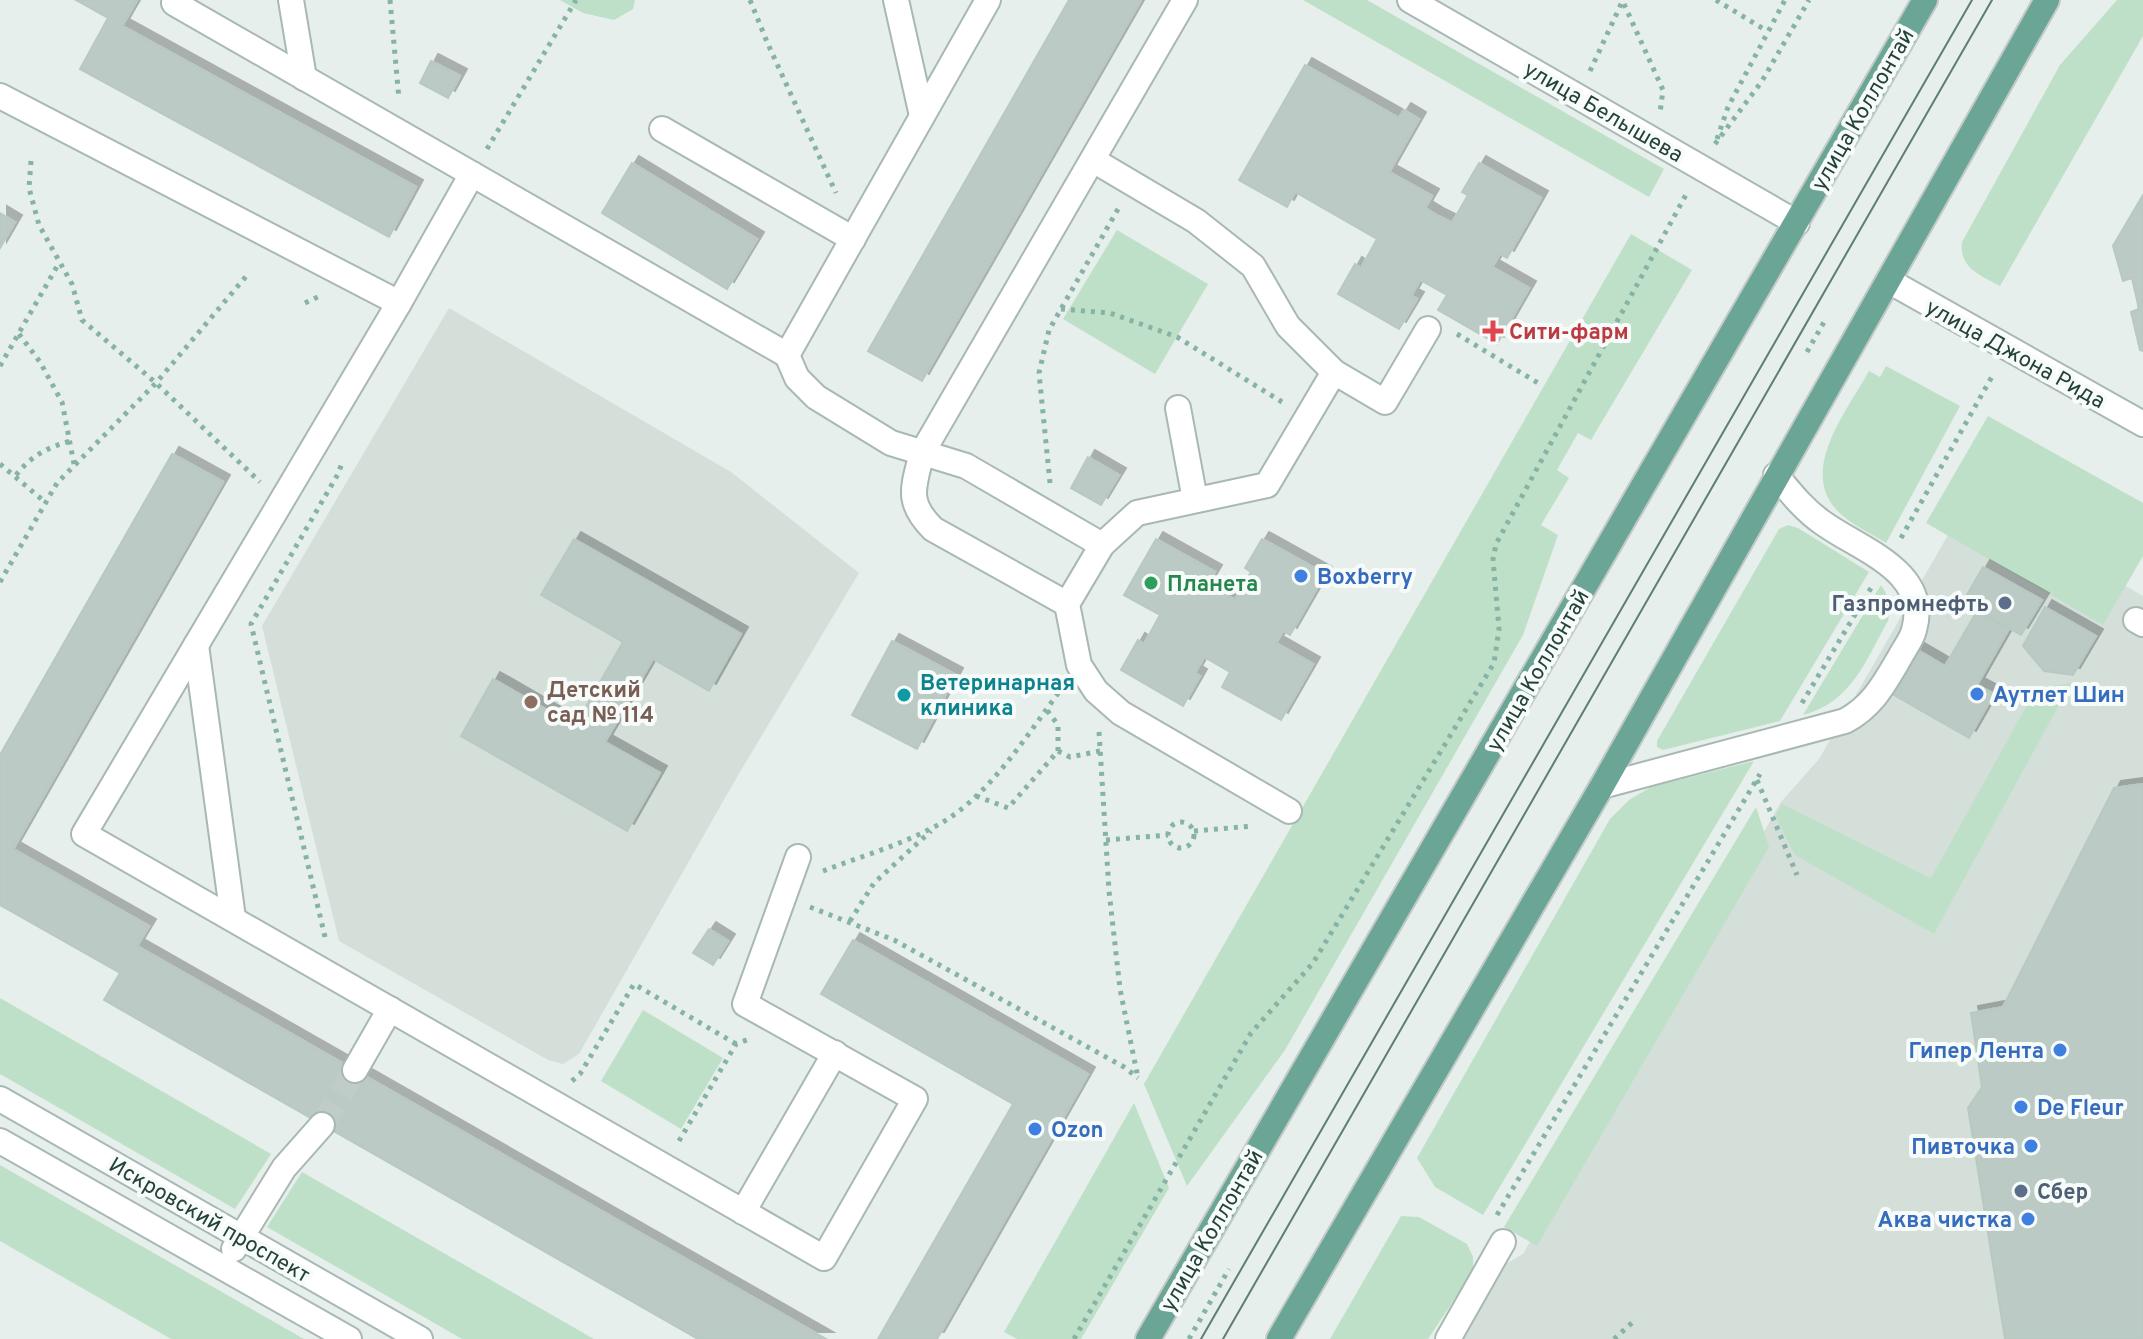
<svg xmlns="http://www.w3.org/2000/svg" width="2143" height="1339" viewBox="0 0 2143 1339" font-family="Overpass,sans-serif">
<style>
.built{fill:#d4dfda}
.green{fill:#bfe0c8}
.building{fill:#bbcac4;stroke:#b8c9c2;stroke-width:2;filter:url(#shadow)}
.lines{fill:none;stroke-linecap:round;stroke-linejoin:round}
.minor-tunnel{stroke:#bfccc8;stroke-width:24;stroke-dasharray:24 12;stroke-linecap:butt}
.minor-casing{stroke:#a8b8b2;stroke-width:28}
.major-casing{stroke:#c2cac8;stroke-width:28}
.path{stroke:#86b3a5;stroke-width:5;stroke-dasharray:4 6;stroke-linecap:butt}
.minor{stroke:#fff;stroke-width:24}
.major{stroke:#6aa596;stroke-width:24}
.tram{stroke:#5f7d75;stroke-width:2}
.health-dot{fill:#e0444e;stroke:#f7fbf9;stroke-width:3}
.shop-dot{fill:#3f7fe0;stroke:#f7fbf9;stroke-width:3}
.leisure-dot{fill:#2e9e5b;stroke:#f7fbf9;stroke-width:3}
.service-dot{fill:#5c6f8a;stroke:#f7fbf9;stroke-width:3}
.culture-dot{fill:#0f9aa8;stroke:#f7fbf9;stroke-width:3}
.education-dot{fill:#8d6e63;stroke:#f7fbf9;stroke-width:3}
.labels{text-anchor:middle;stroke-width:8;stroke-linejoin:round;paint-order:stroke}
.street-label{font-size:22px;fill:#24423a;stroke:#f7fbf9}
.health-label{font-size:22px;font-weight:bold;fill:#be3a42;stroke:#f7fbf9;text-anchor:start}
.shop-label{font-size:22px;font-weight:bold;fill:#366cbe;stroke:#f7fbf9;text-anchor:start}
.leisure-label{font-size:22px;font-weight:bold;fill:#27864d;stroke:#f7fbf9;text-anchor:start}
.service-label{font-size:22px;font-weight:bold;fill:#4e5e75;stroke:#f7fbf9;text-anchor:end}
.culture-label{font-size:22px;font-weight:bold;fill:#0d838f;stroke:#f7fbf9;text-anchor:start}
.education-label{font-size:22px;font-weight:bold;fill:#785e54;stroke:#f7fbf9;text-anchor:start}
</style>
<defs>
<filter id="shadow"><feDropShadow dx="7" dy="-7" stdDeviation="0" flood-color="#0004"/></filter>
</defs>
<rect width="100%" height="100%" fill="#e6efeb"/>
<!-- built -->
<g class="built">
<polygon points="449,308 731,472 859,573 737,777 579,1054 563,1064 548,1060 339,941 262,626"/>
<polygon points="1970,497 2143,596 2143,1339 1457,1339 1499,1268 1523,1254 1781,802 1819,759"/>
</g>
<!-- green -->
<g class="green">
<polygon points="560,0 635,0 633,9 614,20 583,13"/>
<polygon points="1303,0 1367,0 1664,169 1649,197"/>
<path d="M2117 0H2143V36L2000 286C1980 275 1959 268 1962 242L2060 65Z"/>
<polygon points="1117,230 1208,284 1155,374 1063,319"/>
<polygon points="1631,234 1692,270 1591,440 1578,433 1557,470 1569,478 1541,525 1558,535 1523,635 1285,1050 1187,1186 1144,1084"/>
<path d="M1886 366 1960 406 1886 543C1872 534 1856 527 1843 516 1794 475 1846 413 1869 371L1880 377Z"/>
<polygon points="1988,416 2143,503 2143,556 2103,625 1926,523"/>
<polygon points="1788,525 1798,528 1869,572 1780,721 1663,750 1657,747 1657,741 1779,529"/>
<path d="M1881 585C1889 597 1891 607 1888 621 1865 661 1852 702 1803 715Z"/>
<polygon points="2071,683 1934,934 1795,855 1775,816 1782,804 1931,878 2036,689"/>
<polygon points="1754,761 1483,1215 1435,1187 1417,1158 1610,819 1629,800 1651,787"/>
<polygon points="1756,807 1769,847 1537,1246 1504,1227"/>
<polygon points="0,998 271,1154 235,1209 0,1074"/>
<polygon points="643,1010 723,1058 681,1129 601,1081"/>
<polygon points="1134,1103 1169,1188 1081,1339 1017,1339 1004,1332"/>
<polygon points="0,1165 304,1339 171,1339 0,1241"/>
<polygon points="302,1172 594,1339 462,1339 267,1227"/>
<polygon points="1401,1216 1419,1217 1467,1244 1473,1257 1473,1271 1428,1339 1330,1339"/>
</g>
<!-- building -->
<g class="building">
<polygon points="76,0 137,0 122,26 416,187 389,237 80,69 108,18"/>
<polygon points="1069,0 1141,0 922,381 868,351"/>
<polygon points="431,61 460,76 448,98 420,83"/>
<polygon points="1305,65 1399,118 1404,110 1419,119 1389,172 1432,196 1425,208 1438,216 1452,223 1468,195 1462,192 1479,163 1541,198 1507,258 1500,254 1492,267 1529,288 1497,344 1438,310 1447,295 1420,280 1411,296 1417,299 1399,329 1338,294 1355,264 1361,268 1377,239 1295,192 1287,207 1239,180"/>
<polygon points="632,163 757,239 727,289 602,213"/>
<polygon points="2143,195 2143,351 2140,350 2131,312 2139,309 2132,278 2123,281 2113,246"/>
<polygon points="0,213 15,222 0,248"/>
<polygon points="172,454 223,482 13,849 149,926 137,946 826,1339 698,1339 104,1000 120,973 0,905 0,755"/>
<polygon points="1088,457 1119,475 1101,505 1071,488"/>
<polygon points="574,539 741,634 709,691 653,659 605,742 660,773 627,831 461,736 493,679 575,726 623,642 541,595"/>
<polygon points="1156,539 1215,572 1208,584 1235,600 1251,572 1245,568 1262,539 1325,574 1290,635 1283,631 1276,643 1313,664 1281,720 1222,687 1230,672 1204,657 1195,673 1200,676 1183,706 1121,670 1138,640 1144,644 1160,615 1124,595"/>
<polygon points="1983,567 2042,600 2021,635 1963,602"/>
<polygon points="2045,607 2096,636 2073,675 2044,671 2023,646"/>
<polygon points="1977,611 2009,629 1977,685 1994,694 1969,738 1871,682 1897,638 1945,666"/>
<polygon points="892,641 956,675 917,749 852,715"/>
<polygon points="2143,784 2143,1339 2005,1339 1968,1108 1982,1087 1971,1013 2003,1007 2114,788"/>
<polygon points="709,929 728,941 713,965 693,953"/>
<polygon points="853,940 1088,1074 937,1339 878,1339 1013,1104 821,994"/>
</g>
<g class="lines">
<!-- minor-tunnel -->
<polyline class="minor-tunnel" points="322,1125 355,1070"/>
<defs>
<g id="minor">
<polyline points="175,0 174,3 787,355 797,378 816,397 891,443 966,466 1102,545"/>
<polyline points="291,0 304,78"/>
<polyline points="896,0 922,116"/>
<polyline points="1410,0 1797,223"/>
<polyline points="0,96 399,303"/>
<polyline points="662,129 853,239"/>
<polyline points="1093,160 1196,221 1253,266 1288,326 1334,372 1385,402 1428,329"/>
<polyline points="472,174 399,303 84,834 824,1258 915,1099 745,1004 798,857"/>
<polyline points="1889,281 2143,424"/>
<polyline points="787,355 988,0"/>
<polyline points="1178,408 1195,500"/>
<path d="M1067 604 933 529C906 502 913 488 922 453L1185 0"/>
<polyline points="2136,620 2143,624"/>
<polyline points="196,645 233,918"/>
<path d="M1602 786 1845 721C1873 706 1884 684 1900 657 1904 649 1912 639 1914 630 1931 571 1860 550 1823 523 1804 510 1790 492 1776 475"/>
<polyline points="1289,811 1121,713 1096,691 1079,665 1067,604 1102,545 1137,513 1267,485 1334,372"/>
<polyline points="355,1070 390,1009"/>
<polyline points="0,1099 420,1339"/>
<polyline points="0,1141 349,1339"/>
<polyline points="743,1212 835,1053"/>
<polyline points="234,1249 284,1168 322,1125"/>
<polyline points="1448,1339 1503,1242"/>
</g>
<g id="major">
<polyline points="1148,1339 1925,0"/>
<polyline points="1279,1339 1602,786 2047,0"/>
</g>
</defs>
<!-- minor casing -->
<use href="#minor" class="minor-casing"/>
<!-- major casing -->
<use href="#major" class="major-casing"/>
<!-- path -->
<g class="path">
<polyline points="390,0 399,99"/>
<polyline points="750,0 767,42 836,193"/>
<polyline points="1716,0 1767,31"/>
<polyline points="1624,4 1663,90 1660,113"/>
<polyline points="1590,71 1623,0"/>
<polyline points="1717,139 1728,107 1785,0"/>
<polyline points="1715,144 1762,81 1809,0"/>
<polyline points="487,149 576,0"/>
<polyline points="31,161 29,188 39,225 72,284 82,320 156,383 260,482"/>
<polyline points="305,303 322,295"/>
<polyline points="1061,309 1110,313 1177,337 1282,402"/>
<polyline points="19,334 40,362 62,402 74,464"/>
<polyline points="1457,334 1538,383"/>
<polyline points="1807,352 1824,322"/>
<polyline points="0,366 59,263"/>
<polyline points="0,464 45,502"/>
<path d="M16 475C31 456 48 447 71 441"/>
<polyline points="1050,483 1039,373 1049,330 1118,209"/>
<polyline points="1901,538 1994,373"/>
<polyline points="0,582 57,483 156,383 248,274"/>
<polyline points="1802,703 1871,588"/>
<polyline points="1099,732 1109,891 1120,989 1138,1078"/>
<polyline points="1058,751 1070,757 1100,751"/>
<polyline points="1757,780 1797,875"/>
<polyline points="976,796 1008,808 1058,751 1058,725 1046,709"/>
<circle cx="1181" cy="835" r="13"/>
<polyline points="1194,831 1253,826"/>
<polyline points="1106,840 1168,835"/>
<path d="M823 871C859 857 898 846 932 828 987 801 1026 736 1062 688"/>
<polyline points="810,907 894,940 1124,1067 1138,1078"/>
<polyline points="850,921 874,883 931,831"/>
<polyline points="325,937 251,624 338,474 343,460"/>
<polyline points="572,1081 580,1074 634,984 736,1044"/>
<polyline points="679,1141 736,1044 749,1039"/>
<polyline points="1497,1215 1760,774"/>
<polyline points="1074,1339 1251,1033 1313,963 1494,663 1499,629 1493,559 1496,544 1688,191"/>
<polyline points="1189,1339 1229,1269"/>
<polyline points="1614,1339 1634,1321"/>
</g>
<!-- minor -->
<use href="#minor" class="minor"/>
<!-- major -->
<use href="#major" class="major"/>
<!-- tram -->
<g class="tram">
<polyline points="1201,1339 1972,0"/>
<polyline points="1223,1339 1992,0"/>
</g>
</g>
<!-- markers -->
<path class="health-dot" d="M1489 319h8v8h8v8h-8v8h-8v-8h-8v-8h8z"/>
<g class="shop-dot">
<circle cx="1301" cy="576" r="8"/>
<circle cx="1977" cy="694" r="8"/>
<circle cx="2060" cy="1050" r="8"/>
<circle cx="2021" cy="1107" r="8"/>
<circle cx="1035" cy="1129" r="8"/>
<circle cx="2031" cy="1146" r="8"/>
<circle cx="2028" cy="1219" r="8"/>
</g>
<circle class="leisure-dot" cx="1151" cy="583" r="8"/>
<g class="service-dot">
<circle cx="2005" cy="603" r="8"/>
<circle cx="2021" cy="1191" r="8"/>
</g>
<circle class="culture-dot" cx="904" cy="695" r="8"/>
<circle class="education-dot" cx="531" cy="702" r="8"/>
<g class="labels">
<!-- street labels -->
<g class="street-label">
<text transform="translate(1862 109) rotate(-60)" y="8">улица Коллонтай</text>
<text transform="translate(1604 111) rotate(30)" y="8">улица Белышева</text>
<text transform="translate(2016 353) rotate(29)" y="8">улица Джона Рида</text>
<text transform="translate(1537 670) rotate(-60)" y="8">улица Коллонтай</text>
<text transform="translate(210 1219) rotate(30)" y="8">Искровский проспект</text>
<text transform="translate(1211 1230) rotate(-60)" y="8">улица Коллонтай</text>
</g>
<!-- health labels -->
<g class="health-label">
<text x="1509" y="339">Сити-фарм</text>
</g>
<!-- shop labels -->
<g class="shop-label">
<text x="1317" y="584">Boxberry</text>
<text x="1993" y="702">Аутлет Шин</text>
<text x="2044" y="1058" text-anchor="end">Гипер Лента</text>
<text x="2037" y="1115">De Fleur</text>
<text x="1051" y="1137">Ozon</text>
<text x="2015" y="1154" text-anchor="end">Пивточка</text>
<text x="2012" y="1227" text-anchor="end">Аква чистка</text>
</g>
<!-- leisure labels -->
<g class="leisure-label">
<text x="1167" y="591">Планета</text>
</g>
<!-- service labels -->
<g class="service-label">
<text x="1989" y="611">Газпромнефть</text>
<text x="2037" y="1199" text-anchor="start">Сбер</text>
</g>
<!-- culture labels -->
<g class="culture-label">
<text x="920" y="690">Ветеринарная<tspan x="920" dy="25">клиника</tspan></text>
</g>
<!-- education labels -->
<g class="education-label">
<text x="547" y="697">Детский<tspan x="547" dy="25">сад № 114</tspan></text>
</g>
</g>
</svg>
